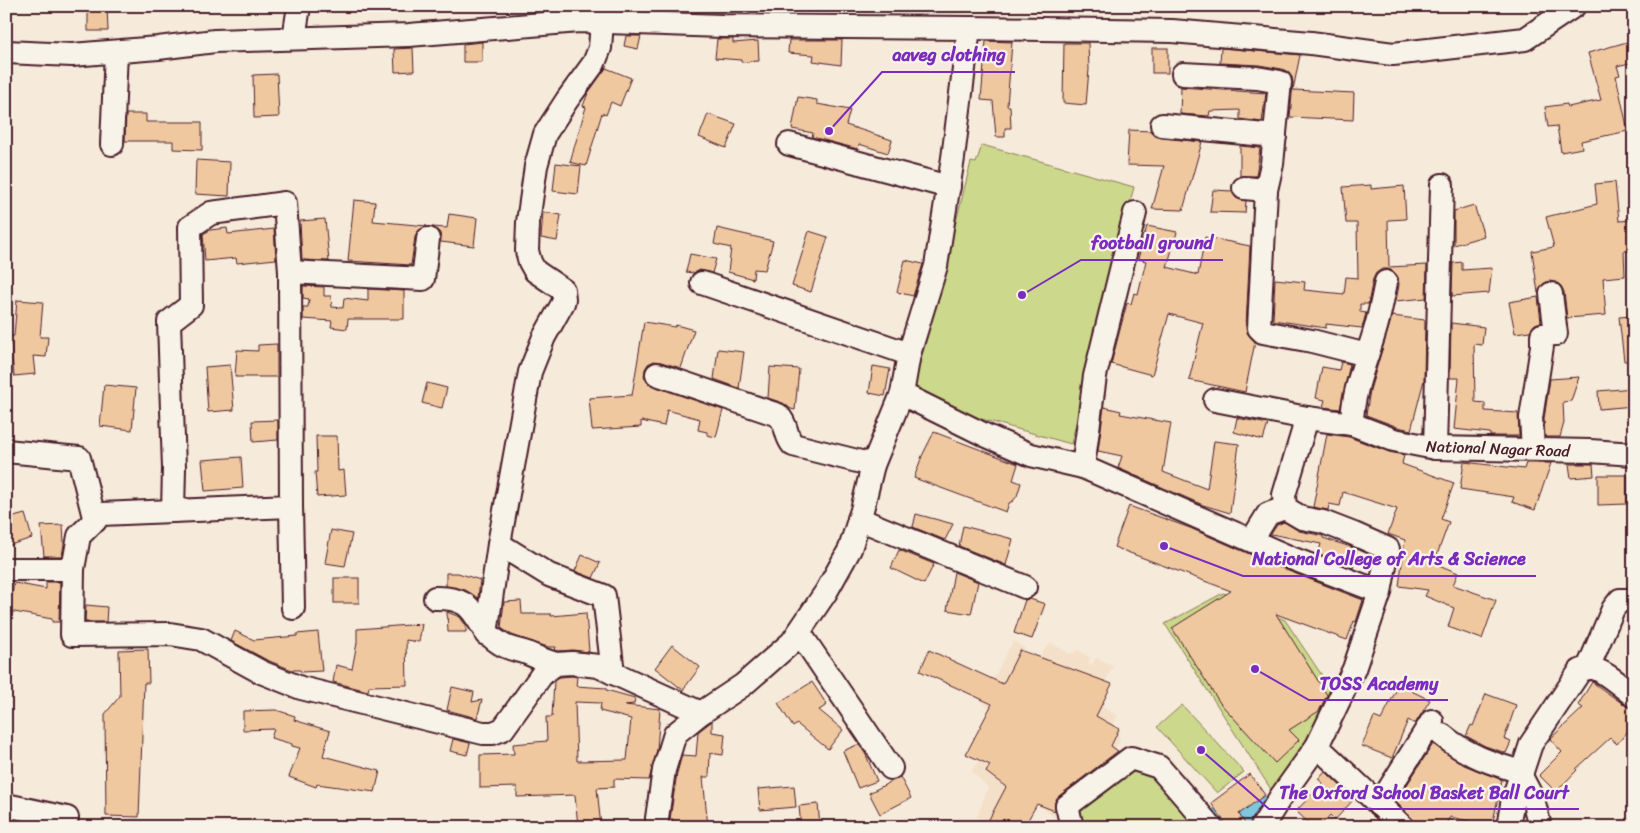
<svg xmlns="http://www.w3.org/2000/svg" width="1640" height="833" viewBox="0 0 1640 833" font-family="Sriracha,sans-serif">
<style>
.built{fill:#f4e0c9}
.green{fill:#ccd88b;stroke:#8b7c5b}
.water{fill:#7ec8df;stroke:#698497}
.building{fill:#f0c8a0;stroke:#4a1f2b;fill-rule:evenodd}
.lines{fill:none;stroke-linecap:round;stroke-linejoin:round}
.minor-casing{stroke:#4a1f2b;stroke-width:26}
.minor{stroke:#f7f3e8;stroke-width:22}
.labels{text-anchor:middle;stroke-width:4.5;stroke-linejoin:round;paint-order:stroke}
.street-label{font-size:16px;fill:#4a1f2b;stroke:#f7f3e8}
.leader{fill:none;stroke:#7b2cbf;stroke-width:2}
.callout-dot{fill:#7b2cbf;stroke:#f7f3e8;stroke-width:2}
.callout-label{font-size:18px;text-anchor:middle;font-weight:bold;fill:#7b2cbf;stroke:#f7f3e8;stroke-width:4.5;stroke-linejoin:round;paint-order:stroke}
</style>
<rect width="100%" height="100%" fill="#f6eada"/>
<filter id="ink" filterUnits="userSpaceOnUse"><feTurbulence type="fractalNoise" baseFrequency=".02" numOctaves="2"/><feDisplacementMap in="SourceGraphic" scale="10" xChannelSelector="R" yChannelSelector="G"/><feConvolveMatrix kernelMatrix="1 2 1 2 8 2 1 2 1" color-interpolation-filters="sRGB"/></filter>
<g filter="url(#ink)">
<!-- built -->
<polygon class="built" points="1013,641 1025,648 1022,654 1038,662 1043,651 1051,643 1070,654 1078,650 1090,658 1088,663 1092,665 1096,658 1113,666 1099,694 1101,706 1118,716 1112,725 1109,732 1119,736 1120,741 1098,773 1088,768 1080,788 1072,794 1056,818 1037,804 1027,821 1032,827 991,827 977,817 988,787 971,771 986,752 1001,715 981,702"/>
<!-- green -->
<g class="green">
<polygon points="982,145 1134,187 1122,233 1071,444 910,399 926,341 971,162 976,163"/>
<polygon points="1223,593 1243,598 1264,612 1285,620 1337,698 1272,791 1165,624"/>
<polygon points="1182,705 1244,772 1217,793 1157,727"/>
<polygon points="1148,764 1204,827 1080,827 1073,819 1101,778"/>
</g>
<!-- water -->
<polygon class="water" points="1253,783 1271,804 1244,827 1218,827 1208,813 1248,784"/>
<!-- building -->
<g class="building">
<polygon points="88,6 107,6 108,31 88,31"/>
<polygon points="626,36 641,36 638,49 624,46"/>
<polygon points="717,39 733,39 733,43 758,41 759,61 741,62 741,60 715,58"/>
<polygon points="789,40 842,40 841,65 813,61 814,55 788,53"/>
<polygon points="1634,40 1634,62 1617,66 1620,75 1616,76 1628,131 1581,141 1582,148 1561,152 1557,126 1548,127 1545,107 1567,104 1568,107 1601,100 1588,53"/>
<polygon points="986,41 1012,42 1007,106 1010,106 1011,128 1005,128 1005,137 996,137 993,101 981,100"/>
<polygon points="482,42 482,62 463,62 463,44"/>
<polygon points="1064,43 1088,43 1089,69 1086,105 1063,103"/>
<polygon points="413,48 414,71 395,72 394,49"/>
<rect x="1152" y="48" width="16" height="25"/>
<polygon points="1221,48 1300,55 1293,90 1354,93 1353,120 1290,117 1293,83 1292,77 1288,72 1282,69 1259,65 1220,63"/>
<polygon points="606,68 631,78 620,106 611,102 606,115 602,113 586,166 570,162 586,107 583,106 588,93"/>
<polygon points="277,74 279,117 254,118 253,75"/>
<polygon points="1181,87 1266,93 1262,122 1240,119 1240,110 1210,111 1209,116 1180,114"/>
<polygon points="798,97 817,100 817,104 850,110 846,125 892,140 888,153 859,144 858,149 812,137 813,133 792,129"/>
<polygon points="126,114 146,114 146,122 202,122 202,150 173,149 173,141 125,141"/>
<polygon points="708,114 736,124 726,148 699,137"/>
<polygon points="1129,130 1151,131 1155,136 1161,138 1202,142 1183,210 1152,209 1164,166 1127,165"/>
<polygon points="1240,146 1260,148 1256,176 1240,176"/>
<polygon points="196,160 230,162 229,196 195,194"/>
<polygon points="556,163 581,166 578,194 553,191"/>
<polygon points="1615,182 1619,221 1634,220 1634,251 1624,251 1625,276 1603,278 1606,315 1567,318 1564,292 1561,286 1556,282 1549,281 1543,284 1538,293 1532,251 1554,247 1546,217 1597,204 1595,184"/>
<polygon points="1371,185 1371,189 1404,186 1406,219 1388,220 1389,267 1427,265 1426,298 1396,301 1399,285 1398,277 1394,272 1389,269 1382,269 1376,273 1373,279 1368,304 1360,304 1360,312 1366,313 1362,328 1326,324 1326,328 1273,320 1275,279 1305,282 1304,290 1344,294 1346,277 1358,278 1357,223 1346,223 1343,187"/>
<polygon points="1213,190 1232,191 1236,198 1246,201 1245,213 1210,212"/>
<polygon points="354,200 375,202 373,221 427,226 418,231 415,237 411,265 348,261"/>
<polygon points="1474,205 1484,236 1454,245 1454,211"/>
<polygon points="543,212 561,215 557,241 541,238"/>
<polygon points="449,214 477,218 474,246 441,242 440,233 436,229 432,227 447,228"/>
<polygon points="325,219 329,261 302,260 300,221"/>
<polygon points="1147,226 1177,232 1167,267 1198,275 1205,237 1250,246 1246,327 1247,333 1255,342 1245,392 1189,380 1203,323 1169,314 1152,375 1111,364 1127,303 1131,304 1134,293 1138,294 1146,261 1138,259"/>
<polygon points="227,228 228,234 274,229 276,259 237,263 236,258 205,261 203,234 210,230"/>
<polygon points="717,228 773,241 765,270 754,269 753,279 728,272 731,248 714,244"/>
<polygon points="809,231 828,237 811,292 792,286"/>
<polygon points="690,254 716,259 712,273 700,270 693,273 686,272"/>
<polygon points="905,260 923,264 913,296 897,292"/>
<polygon points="1462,262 1462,270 1492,268 1489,293 1452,296 1453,263"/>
<polygon points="303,286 324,287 324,296 331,296 332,307 343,308 344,298 368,301 368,289 404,291 404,319 348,319 347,329 331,327 332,321 303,319 303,307 308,307 309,299 303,298"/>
<polygon points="1538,297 1541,322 1535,324 1530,331 1515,333 1509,302"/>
<polygon points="17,300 43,302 40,337 48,337 46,357 33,356 35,374 14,376 10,336 14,336"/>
<polygon points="1392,316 1425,320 1424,380 1411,430 1398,427 1366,415 1370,390"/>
<polygon points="1634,316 1634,361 1624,361 1619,317"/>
<polygon points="644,322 675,327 676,325 694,330 681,368 661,362 654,361 648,364 645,369 644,377 648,383 653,386 723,410 716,437 707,435 707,432 698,430 700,419 667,410 664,426 641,421 641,427 592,430 589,398 632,395"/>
<polygon points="1451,323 1484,327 1482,345 1474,344 1475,402 1485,403 1485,411 1518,413 1519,436 1490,436 1490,433 1454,429 1459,378 1450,378"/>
<polygon points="277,344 277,377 235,377 237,350 258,351 258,345"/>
<polygon points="718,349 744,352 739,388 714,379"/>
<polygon points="1341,362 1350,364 1340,409 1323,407 1325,400 1316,398 1322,367 1339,370"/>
<polygon points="230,365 234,410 208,412 205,367"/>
<polygon points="873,366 890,369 885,396 869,393"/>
<polygon points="770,367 799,369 795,410 791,409 783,403 768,398"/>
<polygon points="1579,377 1571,401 1563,402 1564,423 1560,437 1545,437 1544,419 1550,379"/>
<polygon points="427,383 447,388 442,408 422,403"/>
<polygon points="104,385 136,388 132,430 100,426"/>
<polygon points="1634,388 1634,406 1599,409 1598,391"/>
<polygon points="1104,407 1121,411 1120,414 1171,423 1163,472 1207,489 1214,441 1239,444 1230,513 1203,505 1118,468 1122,456 1098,451"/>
<polygon points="1237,418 1268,424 1263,440 1234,432"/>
<polygon points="278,420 278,440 253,442 252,421"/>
<polygon points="934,432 1018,464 1013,480 1021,483 1017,496 1013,501 1009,503 1006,512 914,478 922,456"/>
<polygon points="1327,434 1349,437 1389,452 1404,455 1402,464 1454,483 1441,519 1449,522 1434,563 1458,573 1453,585 1496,600 1482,639 1448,627 1454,608 1425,596 1428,590 1399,586 1405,540 1388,534 1397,509 1343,492 1340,506 1329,504 1328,510 1313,507"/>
<polygon points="316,436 337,436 338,471 344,470 346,495 317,497 315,472 317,472"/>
<polygon points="241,457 243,488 205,491 202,460"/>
<polygon points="1464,462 1524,469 1526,463 1551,463 1535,510 1512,502 1514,497 1460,489"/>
<polygon points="1569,464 1593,464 1594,476 1571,478"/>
<polygon points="1598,475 1627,475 1627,504 1598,505"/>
<polygon points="1129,506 1190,528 1286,570 1363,600 1356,622 1354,621 1347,640 1276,614 1327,695 1319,711 1289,730 1299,740 1275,763 1220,703 1172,628 1231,591 1114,547"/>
<polygon points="25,514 32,538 10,545 6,533 6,519"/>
<polygon points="916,514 953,524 945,540 913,527"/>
<polygon points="1284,522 1299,531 1319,535 1323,536 1323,538 1357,549 1353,568 1318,554 1321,544 1271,534 1277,525"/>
<polygon points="63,525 64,544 62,556 44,556 41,526"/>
<polygon points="963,526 1013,539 1006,565 959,546"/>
<polygon points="331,530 352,534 345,566 325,563"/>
<polygon points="899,550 934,564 924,584 891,568"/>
<polygon points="582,555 600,563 593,578 575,571"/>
<polygon points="954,572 978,582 971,614 947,610"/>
<polygon points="446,573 458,573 480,580 478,598 465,590 446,586"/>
<rect x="334" y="578" width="25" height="25"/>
<polygon points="46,582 60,582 59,622 52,622 52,619 9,611 14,583 46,589"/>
<polygon points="1030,599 1045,604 1032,639 1014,633 1025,600"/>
<polygon points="521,601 522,614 551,614 551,616 586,613 589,652 573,650 558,651 555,650 556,647 548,647 512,635 501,628 504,602"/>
<polygon points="86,605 107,607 106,622 85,622"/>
<polygon points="447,612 460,617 466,626 466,632 448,632"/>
<polygon points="422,624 419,642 406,640 407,685 369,686 368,691 333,682 336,665 352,669 357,643 357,629"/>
<polygon points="235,631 254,640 297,636 297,634 318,632 322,671 301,672 300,670 292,670 267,660 231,641"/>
<polygon points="672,645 700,667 683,690 655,668"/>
<polygon points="148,649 149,683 144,683 139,817 106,816 105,714 120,696 119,650"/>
<polygon points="929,650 1003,684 1020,650 1112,684 1096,716 1119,729 1111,746 1118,751 1059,796 1055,802 1055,811 1037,804 1024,827 985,827 1006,787 986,772 990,765 966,754 992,704 920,671"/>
<path d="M572 676 577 677 576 686 606 688V690L635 698 634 704 625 705 660 709 657 750 649 780 614 779V787L597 788 601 827H578L575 795 517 797V787L480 788V755L514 754 513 744 547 741 546 717H552L554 681 560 677ZM575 702 601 703 600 711 631 719 627 760 577 761Z"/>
<polygon points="812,682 827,705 819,710 843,730 828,749 797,724 793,727 778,703"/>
<polygon points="1592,682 1626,706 1634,709 1634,724 1617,744 1610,738 1576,769 1577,770 1556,792 1539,775 1562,752 1550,739 1583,708 1578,705"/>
<polygon points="1399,685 1430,700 1415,724 1408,720 1392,758 1362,746 1374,717 1381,720"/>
<polygon points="452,687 474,692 472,702 482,700 477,718 447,710"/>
<polygon points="1486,694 1516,705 1504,739 1511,742 1506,753 1485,746 1466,736 1471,725 1473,726"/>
<polygon points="276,710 295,716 294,720 330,731 323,756 380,771 375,792 317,784 316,787 289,777 300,748 292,746 292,744 271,738 274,729 243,730 243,711"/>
<polygon points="712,721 712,732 725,734 723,755 710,753 709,777 703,777 708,827 673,827 673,819 670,819 677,773 682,755 696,756 698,732"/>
<polygon points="453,739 470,743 467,755 450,751"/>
<polygon points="859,744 866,755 877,781 858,788 843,751"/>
<polygon points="1433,744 1464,765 1502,780 1492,826 1450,817 1444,827 1416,827 1416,822 1396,802"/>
<polygon points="1325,771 1351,796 1350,797 1353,800 1335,820 1330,815 1319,827 1313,827 1296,811 1323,783 1318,779"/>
<polygon points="1250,774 1265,795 1239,814 1247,827 1228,827 1211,803"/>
<polygon points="900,777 911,798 880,814 869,793"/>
<polygon points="794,786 796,807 760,810 758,789"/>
<polygon points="818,804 820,827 801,827 799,806"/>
</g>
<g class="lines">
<defs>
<g id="minor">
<polyline points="294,38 299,6"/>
<polyline points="6,52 72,55 158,48 215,41 409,35 579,21 722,26 969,28 1172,31 1311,43 1393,54 1525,39 1574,6"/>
<polyline points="1183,74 1257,78 1280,82 1272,164 1266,190 1259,328 1263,332 1312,341 1367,355"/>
<polyline points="1162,125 1275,136"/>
<polyline points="112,144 116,52"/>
<polyline points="789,144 949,187"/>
<polyline points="1244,188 1266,190"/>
<polyline points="702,283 909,354"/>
<path d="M657 374 778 415C789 426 784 435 793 445L873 465"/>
<polyline points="902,394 987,436 1031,455 1083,467 1291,558 1380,592"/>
<polyline points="1215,400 1307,418"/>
<path d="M1352 424C1352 391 1367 359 1376 327 1380 313 1383 297 1386 282"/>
<polyline points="1435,448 1442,185"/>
<polyline points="1533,449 1531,418 1542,346 1542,335 1556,334 1551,294"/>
<polyline points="6,451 79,458 95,521"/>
<polyline points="1083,467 1095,376 1135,213"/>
<polyline points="291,506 293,608"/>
<polyline points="173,511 174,468 169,322 191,305 190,227 211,213 285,203 290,272"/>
<polyline points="859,519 1025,587"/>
<polyline points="1252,540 1268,514 1285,508"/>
<polyline points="499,544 549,575 604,596 613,673"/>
<polyline points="6,569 73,569 72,635 170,634 201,639 261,672 301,688 483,733 493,733 503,729 543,673 556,664 572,663 598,666 701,713"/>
<polyline points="73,569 79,536 101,514 291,506 290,272 423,279 428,239"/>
<path d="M435 598C483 597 469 625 501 644 508 649 518 650 527 653 536 657 546 661 556 664"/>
<polyline points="799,632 891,768"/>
<polyline points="486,634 499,544 530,372 544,337 563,303 564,299 563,290 535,271 530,262 527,251 528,222 536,166 545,134 567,100 594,63 600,48 602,22 608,6"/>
<polyline points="1588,668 1613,609 1620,600 1634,600"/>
<path d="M1442 735C1466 755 1493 764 1522 772"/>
<polyline points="1317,746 1403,827"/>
<polyline points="1521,776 1533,799 1540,827"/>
<polyline points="6,805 67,818"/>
<polyline points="1379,805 1432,721"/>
<polyline points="657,827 657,818 664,770 675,734 701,713 743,685 792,642 826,592 850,549 862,510 873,465 902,394 909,354 936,266 953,158 969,28"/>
<polyline points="1072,827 1067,806 1131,758 1159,767 1211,827"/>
<polyline points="1262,827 1280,798 1317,746 1354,669 1380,592 1388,549 1354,534 1323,522 1302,518 1285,508 1284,495 1307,418 1352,424 1394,440 1435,448 1590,451 1634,454"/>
<path d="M1508 827 1513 799 1531 744 1580 671C1582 670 1585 669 1588 668 1599 666 1625 689 1634 696"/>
</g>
</defs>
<!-- minor casing -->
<use href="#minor" class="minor-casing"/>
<!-- minor -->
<use href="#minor" class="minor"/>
</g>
</g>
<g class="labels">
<!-- street labels -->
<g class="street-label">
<text transform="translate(1498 448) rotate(2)" y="6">National Nagar Road</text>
</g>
</g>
<!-- callouts -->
<path class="leader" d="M829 131L882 72H1015M1022 295L1081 260H1223M1164 546L1243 576H1536M1255 669L1309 700H1448M1201 750L1269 809H1579"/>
<g class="callout-dot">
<circle cx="829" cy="131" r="5"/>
<circle cx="1022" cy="295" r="5"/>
<circle cx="1164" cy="546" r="5"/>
<circle cx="1255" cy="669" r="5"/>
<circle cx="1201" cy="750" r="5"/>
</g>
<g class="callout-label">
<text x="949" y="61">aaveg clothing</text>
<text x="1152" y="249">football ground</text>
<text x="1389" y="565">National College of Arts &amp; Science</text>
<text x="1379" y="690">TOSS Academy</text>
<text x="1424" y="799">The Oxford School Basket Ball Court</text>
</g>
<!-- margin -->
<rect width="1640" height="833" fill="none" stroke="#f7f3e8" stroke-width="25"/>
<rect x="12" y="12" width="1615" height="808" fill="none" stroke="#4a1f2b" stroke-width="2" filter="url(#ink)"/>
</svg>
